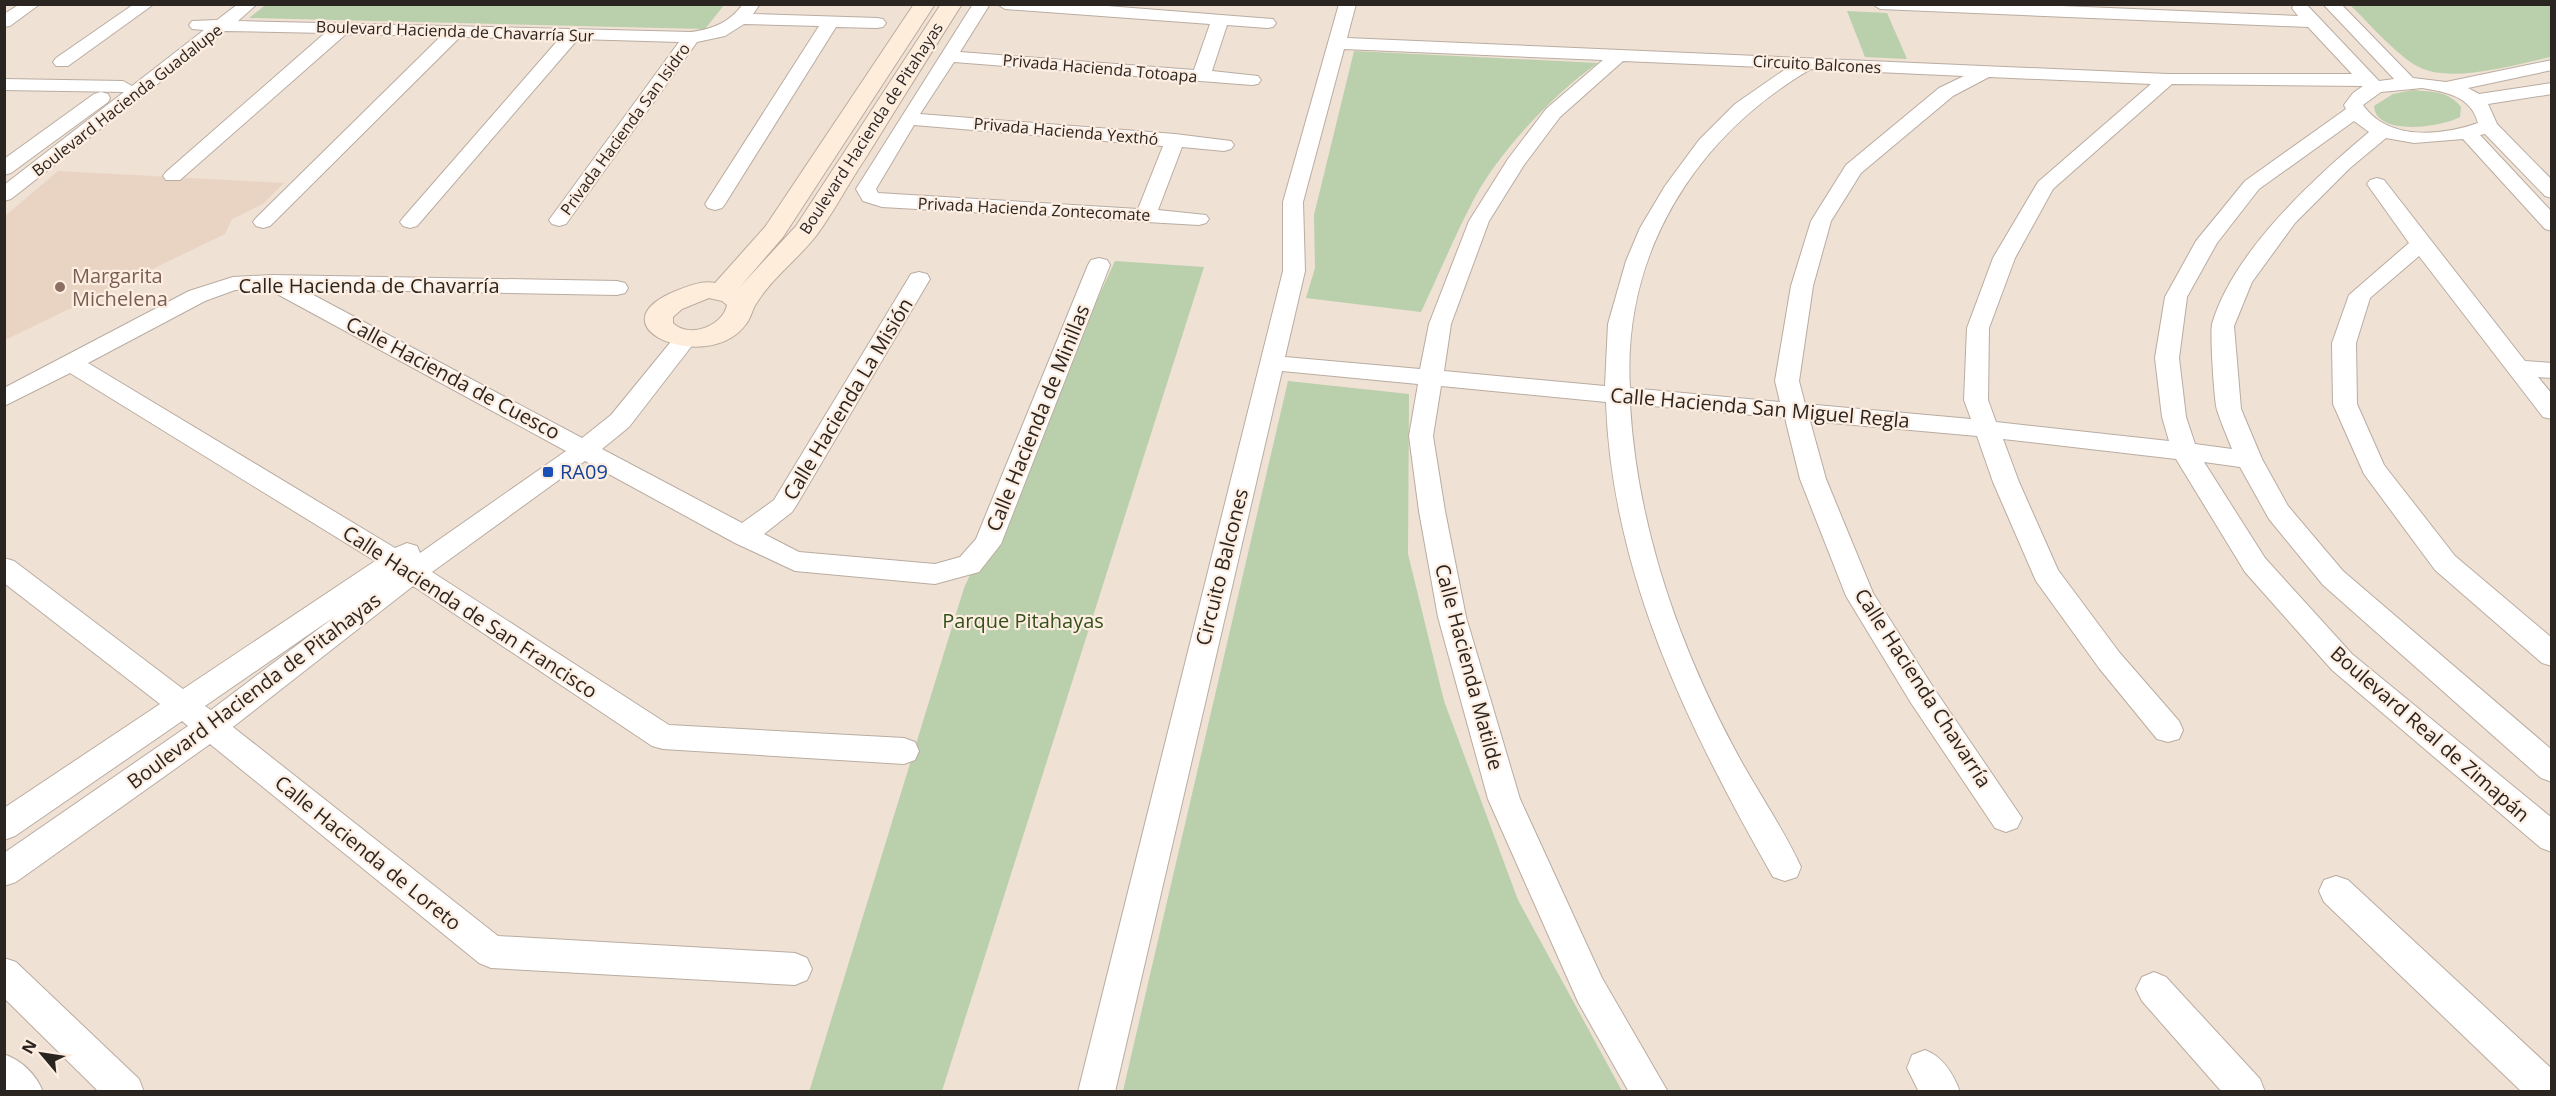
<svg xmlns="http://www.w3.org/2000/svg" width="2556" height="1096" viewBox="0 0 2556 1096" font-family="'Open Sans',sans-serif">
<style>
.built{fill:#e9d4c3}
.green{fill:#bacfab}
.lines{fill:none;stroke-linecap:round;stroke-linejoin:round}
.street-casing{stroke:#baaca1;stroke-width:2}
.secondary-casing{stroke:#baaca1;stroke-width:2}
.street{fill:#fff;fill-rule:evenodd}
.secondary{fill:#feedda;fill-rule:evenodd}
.education-dot{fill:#8d6e63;stroke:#fdeee1;stroke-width:2}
.transit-dot{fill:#1a4fb4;stroke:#fdeee1;stroke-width:2}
.labels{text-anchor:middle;stroke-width:4.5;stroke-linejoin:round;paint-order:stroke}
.far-street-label{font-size:16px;fill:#2b2521;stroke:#fdeee1}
.education-label{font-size:20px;fill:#785e54;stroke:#fdeee1;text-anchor:start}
.street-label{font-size:20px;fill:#2b2521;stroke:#fdeee1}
.transit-label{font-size:20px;fill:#164399;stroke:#fdeee1;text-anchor:start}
.park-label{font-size:20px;fill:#34501b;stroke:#fdeee1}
</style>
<rect width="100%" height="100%" fill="#efe1d4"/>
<!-- built -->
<polygon class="built" points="58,171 284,183 263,204 232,219 225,234 5,340 5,216"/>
<!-- green -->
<g class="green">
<polygon points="267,4 724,4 724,5 705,29 249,18"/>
<path d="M2350 5H2551V57C2515 64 2452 84 2419 67 2397 56 2368 22 2350 5Z"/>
<polygon points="1847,11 1887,13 1907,59 1865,57"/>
<path d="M1354 51 1598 63C1555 92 1498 153 1474 199 1455 235 1439 274 1421 312L1306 298 1315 268 1314 215Z"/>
<path d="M2413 90C2432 92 2449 91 2461 107L2460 117C2442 127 2376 137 2374 106L2393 94Z"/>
<polygon points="1115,261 1204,267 942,1091 809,1092 964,588"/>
<polygon points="1288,381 1409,394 1408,554 1444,701 1518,900 1622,1091 1123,1091"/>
</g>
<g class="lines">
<defs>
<g id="street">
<polygon points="20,4 40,4 10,26 4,27 4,14"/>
<polygon points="134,4 154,4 68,66 56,66 53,62 56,58"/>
<path d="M238 4H257L238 21 691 32C713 29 729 23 743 4H760L753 14 877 18 883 19 886 23 883 27 877 28 836 27 725 204 722 208 715 210 708 208 705 204 819 26 744 24 725 36 697 42 566 224 559 226 552 224 549 220 679 42 578 39 417 226 410 228 403 226 400 222 403 218 559 39 460 37 270 226 263 228 256 226 253 222 256 218 441 36 346 34 180 180H166L163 176 166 172 325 33 225 31 11 199 4 201V185L124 92 4 90V79L123 81 132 86 204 30 192 29 189 25 192 21 217 20Z"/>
<path d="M973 4H990L960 52 1194 70 1210 24 1005 9 997 4H1082L1273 19 1276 23 1273 27 1267 28 1227 25 1212 71 1258 76 1261 80 1258 84 1252 85 954 62 920 114 1175 134 1231 141 1234 145 1231 149 1224 151 1182 147 1158 210 1206 215 1209 219 1206 223 1199 225 882 207 863 201 856 189ZM914 125 1163 146 1138 209 878 193 876 189Z"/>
<path d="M1339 4H1356L1347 38 2167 74H2352L2308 27 1880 9 1872 4H2014L2298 16 2292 8 2294 4H2306L2379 81 2394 79 2323 4H2341L2413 78 2446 82 2552 60V70L2468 88 2479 94 2552 83V94L2488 104 2497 124 2552 180V198L2545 196 2485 134 2480 135 2552 212V231L2545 229 2463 139 2414 143 2386 138 2350 168 2295 223 2252 282 2234 326 2241 409 2262 459 2288 506 2343 571 2552 750V782L2541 778 2323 585 2269 519 2240 467 2204 462 2265 558 2352 654 2552 818V852L2541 848 2332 670 2245 572 2176 459 2003 439 2019 482 2058 570 2119 652 2179 721 2183 730 2179 739 2168 742 2157 739 2099 668 2036 581 1993 482 1977 436 1810 421 1826 479 1873 593 1933 687 2022 818 2017 828 2006 832 1995 828 1911 703 1846 596 1800 479 1785 418 1630 404C1637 524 1677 641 1734 748 1755 788 1782 826 1801 867L1797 877 1785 881 1773 877C1689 729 1612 575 1606 402L1441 386 1433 436 1445 511 1466 617 1520 799 1602 978 1668 1092H1629L1578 1002 1488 799 1438 617 1419 511 1409 436 1418 384 1282 371 1115 1092H1078L1283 271V202ZM1344 49 1603 60 1546 109 1508 159 1469 221 1429 324 1420 369 1285 357 1305 271 1303 202ZM1623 61 1787 68 1735 104 1699 140 1665 186 1640 228 1626 261 1608 324 1605 386 1444 371 1451 324 1489 221 1524 165 1560 117ZM1811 69 1964 76 1939 88 1846 165 1811 221 1791 286 1775 381 1780 402 1630 388C1622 253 1696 136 1811 69ZM1989 77 2151 84 2038 182 1993 258 1967 328 1964 400 1971 419 1805 404 1799 381 1813 286 1831 221 1861 173 1953 96ZM2172 84 2363 86 2353 93 2344 105 2346 109 2245 181 2196 241 2165 297 2155 358 2162 417 2169 441 1996 422 1988 400 1989 328 2015 258 2053 189ZM2422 88C2446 92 2471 96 2478 123 2441 136 2388 141 2363 105L2381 92ZM2354 121 2369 132C2313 179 2233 252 2212 324 2210 334 2214 399 2217 410 2221 423 2227 436 2232 449L2195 444 2186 417 2179 358 2187 297 2217 243 2259 189Z"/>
<polygon points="101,92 108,94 110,98 108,102 11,173 4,175 4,159 94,94"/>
<polygon points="2377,178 2384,180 2525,361 2552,363 2552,378 2538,377 2552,394 2552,419 2543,417 2419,256 2370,298 2356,343 2357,404 2384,465 2455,556 2552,638 2552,666 2542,663 2435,570 2364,474 2333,404 2332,343 2349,295 2409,243 2367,184 2370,180"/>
<path d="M1099 258 1107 260 1110 265 1001 544 979 572 935 584 795 571 735 543 585 461 432 572 669 725 904 738 915 742 919 751 915 760 904 764 663 749 652 746 413 586 233 727 498 936 795 953 807 958 812 969 807 980 795 985 491 968 479 963 210 744 16 882 4 886V853L188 726 182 721 15 836 4 840V808L160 704 4 583V558L14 561 183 689 375 561 70 373 4 406V388L189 291 233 277 272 275 617 281 625 283 628 288 625 293 617 295 302 289 582 438 611 415 678 333 686 331 694 333 698 338 694 343 629 427 602 449 742 523 774 500 908 279 911 274 919 272 927 274 930 279 796 506 792 512 764 534 799 552 935 564 960 557 976 539 1088 265 1091 260ZM268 289 566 451 420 553 417 546 407 543 395 548 88 363 205 301 235 290ZM337 615 211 710 205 706Z"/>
<polygon points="2336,876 2348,880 2552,1069 2552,1092 2522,1092 2324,902 2319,891 2324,880"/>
<polygon points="4,958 16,962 139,1079 144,1092 99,1092 4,998"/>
<polygon points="2154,972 2166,977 2260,1079 2265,1092 2222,1092 2142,1001 2136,989 2142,977"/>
<path d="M1925 1050C1943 1057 1953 1073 1960 1092H1919L1907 1068 1912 1055Z"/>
<path d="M4 1054C22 1061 36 1074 43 1092H4Z"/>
</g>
<path id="secondary" d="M914 4H935L783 237 739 288 796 226 941 4H962C929 56 897 107 865 159 848 184 834 212 816 236 798 259 771 279 756 304 752 310 751 318 746 324 710 375 593 329 671 293 683 288 701 280 715 283L765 227ZM709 298 722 301 727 305C723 326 689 339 673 323V317L682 309Z"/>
</defs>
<!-- street casing -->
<use href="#street" class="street-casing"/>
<!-- secondary casing -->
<use href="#secondary" class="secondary-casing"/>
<!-- street -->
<use href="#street" class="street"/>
<!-- secondary -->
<use href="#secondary" class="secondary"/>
</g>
<!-- markers -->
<circle class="education-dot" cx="60" cy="287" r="6"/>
<rect class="transit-dot" x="542" y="466" width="12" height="12" rx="3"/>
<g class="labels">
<!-- far-street labels -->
<g class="far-street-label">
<text transform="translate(455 31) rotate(2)" y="6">Boulevard Hacienda de Chavarría Sur</text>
<text transform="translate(1817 64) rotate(3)" y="6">Circuito Balcones</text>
<text transform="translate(1100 68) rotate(5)" y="6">Privada Hacienda Totoapa</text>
<text transform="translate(127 100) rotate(-38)" y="6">Boulevard Hacienda Guadalupe</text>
<text transform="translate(871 128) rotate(-57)" y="6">Boulevard Hacienda de Pitahayas</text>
<text transform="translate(625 129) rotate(-54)" y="6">Privada Hacienda San Isidro</text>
<text transform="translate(1066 131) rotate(5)" y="6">Privada Hacienda Yexthó</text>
<text transform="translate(1034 209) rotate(3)" y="6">Privada Hacienda Zontecomate</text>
</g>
<!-- education labels -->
<g class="education-label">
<text x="72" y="283">Margarita<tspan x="72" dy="23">Michelena</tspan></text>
</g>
<!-- street labels -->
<g class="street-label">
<text x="369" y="293">Calle Hacienda de Chavarría</text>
<text transform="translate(453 378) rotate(28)" y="7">Calle Hacienda de Cuesco</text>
<text transform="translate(848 399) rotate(-59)" y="7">Calle Hacienda La Misión</text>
<text transform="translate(1760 408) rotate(5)" y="7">Calle Hacienda San Miguel Regla</text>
<text transform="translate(1038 418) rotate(-68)" y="7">Calle Hacienda de Minillas</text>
<text transform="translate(1222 567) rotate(-76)" y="7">Circuito Balcones</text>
<text transform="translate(470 612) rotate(33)" y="7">Calle Hacienda de San Francisco</text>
<text transform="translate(1469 667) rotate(75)" y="7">Calle Hacienda Matilde</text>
<text transform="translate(1923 688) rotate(57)" y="7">Calle Hacienda Chavarría</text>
<text transform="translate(254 691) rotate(-37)" y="7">Boulevard Hacienda de Pitahayas</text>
<text transform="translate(2430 734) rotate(41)" y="7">Boulevard Real de Zimapán</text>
<text transform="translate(368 853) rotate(39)" y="7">Calle Hacienda de Loreto</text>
</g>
<!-- transit labels -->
<g class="transit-label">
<text x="560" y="479">RA09</text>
</g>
<!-- park labels -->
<g class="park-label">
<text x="1023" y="628">Parque Pitahayas</text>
</g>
</g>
<!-- border -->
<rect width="2556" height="1096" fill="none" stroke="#2b2521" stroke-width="12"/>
<!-- north arrow -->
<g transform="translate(42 1054) rotate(299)" stroke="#fdeee1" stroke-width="4.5" paint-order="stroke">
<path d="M0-4.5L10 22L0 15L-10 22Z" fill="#2b2521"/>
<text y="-9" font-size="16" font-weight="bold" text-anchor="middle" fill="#2b2521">N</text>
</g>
</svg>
